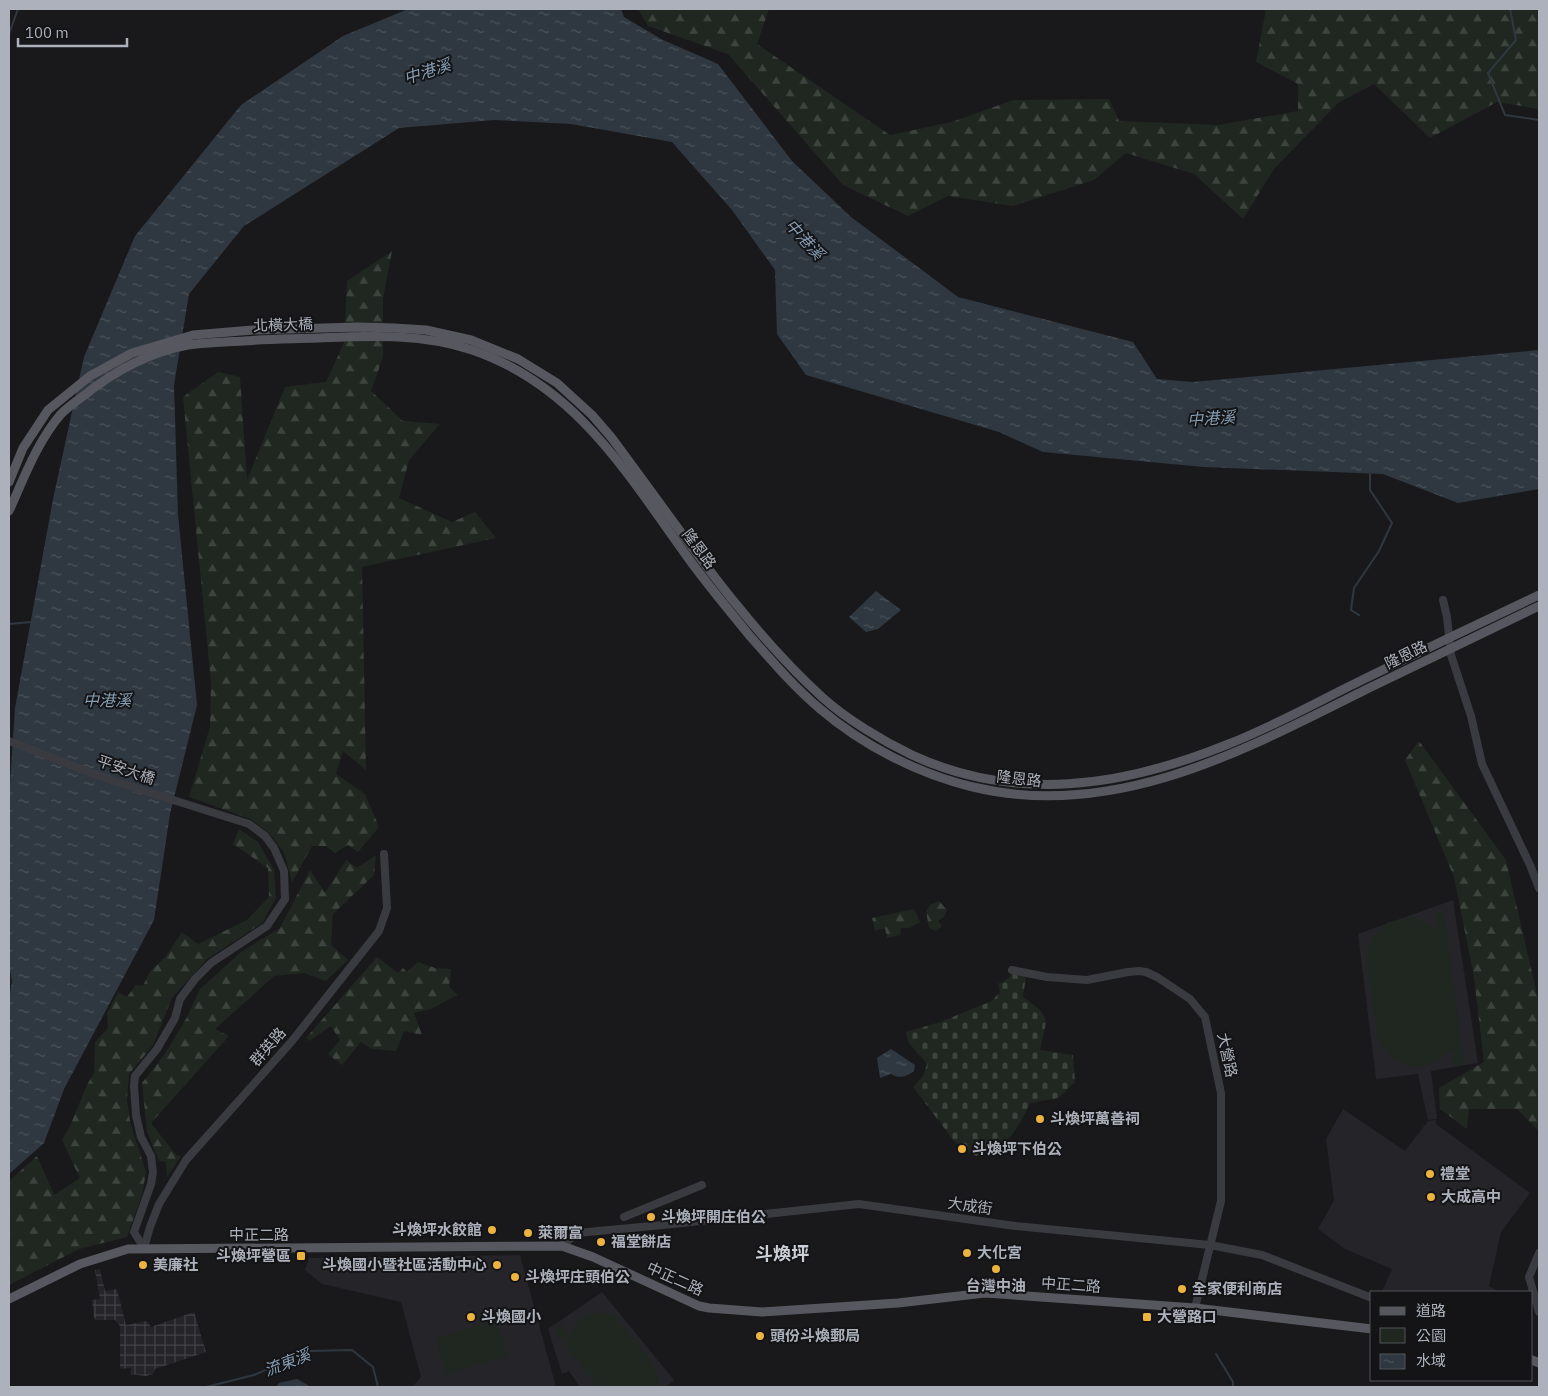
<svg xmlns="http://www.w3.org/2000/svg" width="1548" height="1396" viewBox="0 0 1548 1396" font-family="'IBM Plex Sans','Noto Sans TC',sans-serif">
<style>
.built{fill:#252529}
.industrial{fill:url(#industrial-grid)}
.green{fill:#1f2720}
.forest{fill:url(#forest-firs)}
.cemetery{fill:url(#cemetery-stones)}
.water{fill:url(#water-ripples)}
.lines{fill:none;stroke-linecap:round;stroke-linejoin:round}
.stream{stroke:#2f3840;stroke-width:2}
.minor{stroke:#3a3b40;stroke-width:8}
.major{stroke:#57585f;stroke-width:9}
.poi-dot{fill:#edb33f;stroke:#141417;stroke-width:2}
.labels{text-anchor:middle;stroke-width:4;stroke-linejoin:round;paint-order:stroke}
.street-label{font-size:15px;fill:#acb1bb;stroke:#141417}
.poi-label{font-size:15px;font-weight:bold;fill:#acb1bb;stroke:#141417;text-anchor:start}
.water-label{font-size:16px;font-style:italic;fill:#859eb4;stroke:#141417}
.quarter-label{font-size:18px;font-weight:bold;fill:#cdd0d7;stroke:#141417}
</style>
<defs>
<pattern id="industrial-grid" width="8" height="8" patternUnits="userSpaceOnUse" patternTransform="scale(1.25)"><rect width="8" height="8" fill="#252529"/><path d="M0 4h8M4 0v8" fill="none" stroke="#424246"/></pattern>
<pattern id="forest-firs" width="22" height="20" patternUnits="userSpaceOnUse" patternTransform="scale(1.25)"><rect width="22" height="20" fill="#1f2720"/><path d="M5 1l3.5 6h-7zM16 11l3.5 6h-7z" fill="#3d443e"/></pattern>
<pattern id="cemetery-stones" width="16" height="16" patternUnits="userSpaceOnUse" patternTransform="scale(1.25)"><rect width="16" height="16" fill="#1f2720"/><path d="M2 7V4a2 2 0 0 1 4 0v3zM10 15v-3a2 2 0 0 1 4 0v3z" fill="#3d443e"/></pattern>
<pattern id="water-ripples" width="26" height="14" patternUnits="userSpaceOnUse" patternTransform="scale(1.25)"><rect width="26" height="14" fill="#2f3840"/><path d="M2 4q2-2 4 0t4 0M15 11q2-2 4 0t4 0" fill="none" stroke="#4a525a"/></pattern>
</defs>
<rect width="100%" height="100%" fill="#19191c"/>
<!-- built -->
<g class="built">
<polygon points="1453,900 1478,1063 1431,1071 1437,1119 1428,1120 1418,1074 1376,1079 1358,934"/>
<polygon points="1343,1109 1405,1151 1428,1121 1436,1120 1436,1124 1530,1193 1501,1232 1489,1286 1498,1291 1496,1292 1382,1292 1392,1269 1345,1249 1318,1229 1334,1200 1326,1139"/>
<polygon points="520,1255 556,1387 412,1387 421,1377 401,1302 322,1284 305,1270 309,1258"/>
<polygon points="602,1292 674,1380 666,1387 580,1387 569,1371 562,1374 548,1329"/>
</g>
<!-- industrial -->
<polygon class="industrial" points="100,1269 105,1291 117,1289 126,1325 147,1321 151,1327 194,1312 206,1352 155,1369 153,1374 146,1376 130,1374 131,1368 120,1369 120,1326 115,1320 96,1320 94,1317 92,1300 100,1299 95,1270"/>
<!-- green -->
<g class="green">
<polygon points="1444,912 1464,1065 1454,1066 1452,1049 1440,1060 1429,1065 1410,1067 1391,1057 1378,1042 1366,956 1372,937 1388,922 1413,917 1437,928 1435,913"/>
<path d="M591 1313 613 1314 617 1318 655 1366 658 1380 657 1387H597L554 1329 561 1324 571 1338C573 1325 580 1318 591 1313Z"/>
<polygon points="497,1319 507,1356 446,1374 436,1338"/>
</g>
<!-- forest -->
<g class="forest">
<polygon points="638,9 769,9 757,44 890,135 952,122 1013,100 1109,99 1119,121 1218,125 1298,111 1298,84 1256,62 1266,9 1539,9 1539,109 1497,102 1430,138 1374,84 1338,103 1274,169 1243,219 1194,174 1126,153 1094,180 1013,206 948,196 908,216 843,185 728,54 648,26"/>
<polygon points="392,251 383,299 383,357 371,391 403,421 440,424 409,460 399,498 452,522 475,512 496,538 362,567 366,770 343,751 336,774 365,794 379,827 358,852 348,845 335,853 326,846 312,846 292,882 284,853 271,835 251,819 189,797 210,727 211,682 183,397 218,372 240,377 247,480 285,387 326,382 344,343 347,281"/>
<polygon points="1419,741 1506,860 1539,1003 1539,1131 1517,1109 1469,1109 1467,1129 1440,1109 1439,1088 1484,1062 1474,977 1454,877 1405,760"/>
<polygon points="239,829 258,842 274,870 276,898 262,923 207,959 172,998 153,1045 129,1074 127,1099 130,1122 146,1172 142,1195 127,1237 79,1249 9,1285 9,1181 37,1156 54,1195 80,1178 62,1140 70,1126 87,1085 94,1073 95,1042 108,1028 107,1013 118,992 127,997 136,985 143,986 149,973 167,955 182,932 198,944 247,920 269,897 268,868 233,844"/>
<polygon points="376,855 374,875 333,914 331,945 348,960 326,981 304,973 274,976 215,1029 229,1036 151,1123 176,1155 181,1156 167,1177 166,1162 159,1161 147,1131 142,1083 164,1055 186,1019 200,989 241,952 280,928 310,870 325,893 346,860 357,868"/>
<polygon points="939,901 947,910 944,917 938,921 942,926 936,931 929,928 926,911 931,904"/>
<polygon points="914,909 920,922 909,928 901,928 900,935 887,938 885,928 875,931 872,918"/>
<polygon points="377,957 398,973 403,968 407,972 418,962 435,968 451,969 449,986 457,995 431,1009 414,1013 422,1035 404,1031 396,1051 372,1049 361,1042 342,1065 328,1054 340,1040 331,1026 309,1041 306,1038"/>
</g>
<!-- cemetery -->
<path class="cemetery" d="M1012 973 1026 976 1023 997C1052 1017 1047 1018 1040 1050L1073 1055 1075 1082 1058 1098 1030 1103C1023 1119 1011 1141 995 1150 989 1153 982 1154 976 1156L954 1141 913 1087 923 1076 927 1064 908 1042 906 1032 940 1022 992 1001 1000 992 998 984 1009 978Z"/>
<!-- water -->
<g class="water">
<polygon points="408,9 621,9 624,17 663,40 718,64 792,161 851,217 958,297 1133,342 1157,379 1193,382 1539,350 1539,489 1458,503 1383,474 1204,467 1043,452 999,432 806,375 777,334 775,270 732,210 672,142 571,124 494,120 399,128 244,226 189,294 174,385 178,515 197,705 170,814 154,920 64,1089 44,1143 9,1174 9,1001 12,981 9,966 9,800 15,708 53,499 84,357 135,236 241,105 343,36"/>
<polygon points="876,591 901,610 878,629 866,632 849,617"/>
<path d="M891 1049 915 1065 914 1071C906 1077 900 1079 891 1074L880 1078 877 1058Z"/>
<polygon points="297,1379 311,1387 276,1387 279,1383"/>
</g>
<g class="lines">
<!-- stream -->
<g class="stream">
<polyline points="1510,9 1516,40 1488,73 1505,115 1539,120"/>
<polyline points="9,34 18,9"/>
<polyline points="1359,615 1351,610 1354,588 1379,551 1392,523 1370,490 1370,471"/>
<polyline points="9,624 31,622"/>
<polyline points="1216,1354 1233,1382 1233,1387"/>
<polyline points="206,1387 254,1375 309,1351 352,1350 373,1367 378,1387"/>
</g>
<!-- minor -->
<g class="minor">
<polyline points="1443,600 1447,617 1451,655 1471,716 1482,764 1530,865 1539,888"/>
<polyline points="9,741 107,779 249,824 265,836 274,848 284,871 285,899 267,926 211,963 195,979 180,999 175,1018 157,1049 135,1076 134,1086 136,1115 141,1137 151,1156 153,1172 151,1184 134,1232 144,1248"/>
<polyline points="1012,970 1047,977 1087,980 1128,972 1139,971 1146,972 1157,977 1190,999 1205,1017 1221,1093 1221,1201 1195,1308"/>
<polyline points="624,1217 702,1185"/>
<polyline points="562,1246 577,1233 663,1225 859,1204 1015,1226 1210,1245 1262,1255 1372,1298"/>
<polyline points="144,1248 150,1227 159,1204 186,1160 292,1041 379,931 387,908 384,854"/>
<polyline points="1539,1253 1529,1277 1539,1312"/>
</g>
<!-- major -->
<g class="major">
<path d="M9 482 23 448 48 410 90 376 132 353 193 335 253 330 358 327 394 328 426 330 471 340 518 359 557 383 592 415 611 437C677 525 741 623 822 697 846 719 883 741 912 755 1016 803 1122 787 1226 745 1273 727 1317 702 1362 680 1421 651 1480 623 1539 595"/>
<path d="M9 511C24 478 37 442 61 414 67 408 75 402 82 397 113 372 149 352 188 345 206 342 225 342 243 341 268 339 292 339 317 338 368 336 422 333 472 350 575 385 626 472 686 555 706 583 728 609 749 635 771 660 793 686 819 708 862 745 918 774 973 787 1114 821 1243 751 1365 690 1423 662 1481 634 1539 606"/>
<polyline points="9,1299 80,1264 128,1249 562,1246 593,1257 699,1306 709,1308 762,1312 898,1303 985,1293 1195,1308 1372,1329"/>
<polyline points="1532,1360 1539,1363"/>
</g>
</g>
<!-- markers -->
<g class="poi-dot">
<circle cx="1040" cy="1119" r="5"/>
<circle cx="962" cy="1149" r="5"/>
<circle cx="1430" cy="1174" r="5"/>
<circle cx="1431" cy="1197" r="5"/>
<circle cx="651" cy="1217" r="5"/>
<circle cx="492" cy="1230" r="5"/>
<circle cx="528" cy="1233" r="5"/>
<circle cx="601" cy="1242" r="5"/>
<circle cx="967" cy="1253" r="5"/>
<rect x="296" y="1251" width="10" height="10" rx="2.5"/>
<circle cx="143" cy="1265" r="5"/>
<circle cx="497" cy="1265" r="5"/>
<circle cx="996" cy="1269" r="5"/>
<circle cx="515" cy="1277" r="5"/>
<circle cx="1182" cy="1289" r="5"/>
<circle cx="471" cy="1317" r="5"/>
<rect x="1142" y="1312" width="10" height="10" rx="2.5"/>
<circle cx="760" cy="1336" r="5"/>
</g>
<g class="labels">
<!-- street labels -->
<g class="street-label">
<text transform="translate(283 325) rotate(-2)" y="5">北橫大橋</text>
<text transform="translate(699 549) rotate(53)" y="5">隆恩路</text>
<text transform="translate(1406 655) rotate(-26)" y="5">隆恩路</text>
<text transform="translate(126 770) rotate(19)" y="5">平安大橋</text>
<text transform="translate(1019 779) rotate(6)" y="5">隆恩路</text>
<text transform="translate(268 1047) rotate(-49)" y="5">群英路</text>
<text transform="translate(1227 1055) rotate(78)" y="5">大營路</text>
<text transform="translate(970 1206) rotate(8)" y="5">大成街</text>
<text x="259" y="1240">中正二路</text>
<text transform="translate(675 1279) rotate(24)" y="5">中正二路</text>
<text transform="translate(1071 1285) rotate(4)" y="5">中正二路</text>
</g>
<!-- poi labels -->
<g class="poi-label">
<text x="1050" y="1124">斗煥坪萬善祠</text>
<text x="972" y="1154">斗煥坪下伯公</text>
<text x="1440" y="1179">禮堂</text>
<text x="1441" y="1202">大成高中</text>
<text x="661" y="1222">斗煥坪開庄伯公</text>
<text x="482" y="1235" text-anchor="end">斗煥坪水餃館</text>
<text x="538" y="1238">萊爾富</text>
<text x="611" y="1247">福堂餅店</text>
<text x="977" y="1258">大化宮</text>
<text x="291" y="1261" text-anchor="end">斗煥坪營區</text>
<text x="153" y="1270">美廉社</text>
<text x="487" y="1270" text-anchor="end">斗煥國小暨社區活動中心</text>
<text x="525" y="1282">斗煥坪庄頭伯公</text>
<text x="996" y="1291" text-anchor="middle">台灣中油</text>
<text x="1192" y="1294">全家便利商店</text>
<text x="481" y="1322">斗煥國小</text>
<text x="1157" y="1322">大營路口</text>
<text x="770" y="1341">頭份斗煥郵局</text>
</g>
<!-- water labels -->
<g class="water-label">
<text transform="translate(427 71) rotate(-18)" y="6">中港溪</text>
<text transform="translate(805 239) rotate(47)" y="6">中港溪</text>
<text transform="translate(1211 418) rotate(-4)" y="6">中港溪</text>
<text x="107" y="706">中港溪</text>
<text transform="translate(287 1362) rotate(-21)" y="6">流東溪</text>
</g>
<!-- quarter labels -->
<g class="quarter-label">
<text x="782" y="1260">斗煥坪</text>
</g>
</g>
<!-- border -->
<rect width="1548" height="1396" fill="none" stroke="#acb1bb" stroke-width="20"/>
<!-- legend -->
<rect x="1370" y="1291" width="162" height="90" fill="#141417" stroke="#515359"/>
<rect x="1380" y="1307" width="25" height="8" fill="#57585f" stroke="#515359"/>
<text x="1416" y="1316" font-size="15" fill="#acb1bb">道路</text>
<rect x="1380" y="1328" width="25" height="15" fill="#1f2720" stroke="#515359"/>
<text x="1416" y="1341" font-size="15" fill="#acb1bb">公園</text>
<rect x="1380" y="1354" width="25" height="15" fill="url(#water-ripples)" stroke="#515359"/>
<text x="1416" y="1366" font-size="15" fill="#acb1bb">水域</text>
<!-- scale -->
<path d="M18 38v8h109v-8" fill="none" stroke="#acb1bb" stroke-width="2.5"/>
<text x="25" y="38" font-size="15" fill="#acb1bb" stroke="#141417" stroke-width="4" paint-order="stroke">100 m</text>
</svg>
